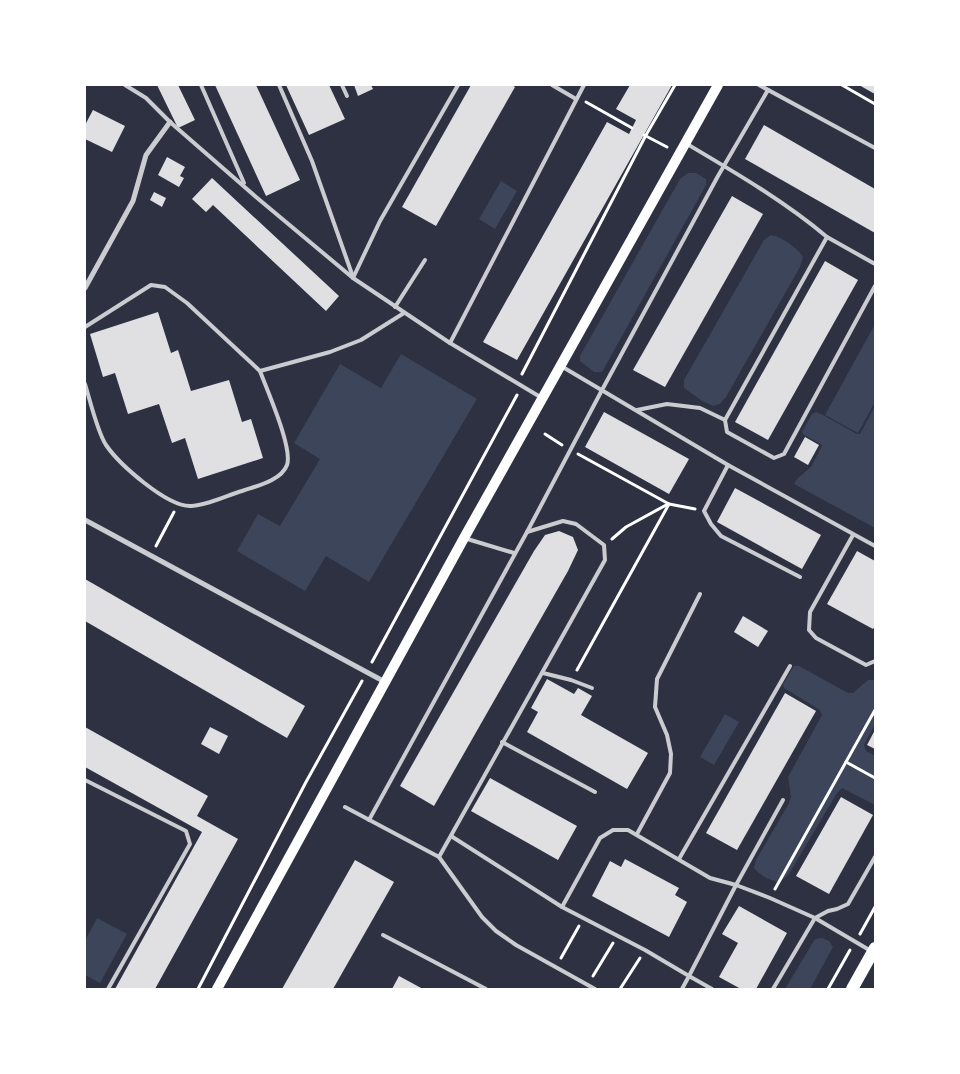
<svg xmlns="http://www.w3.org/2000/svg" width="960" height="1074" viewBox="0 0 960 1074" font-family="'Fira Sans',sans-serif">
<rect width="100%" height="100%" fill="#2d3142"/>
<g fill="#3c4559">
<path d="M 688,173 L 696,173 L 706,179 L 706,185 L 602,372 L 594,372 L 580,361 L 580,356 L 680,179 Z"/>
<path d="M 501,181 L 517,191 L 495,229 L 479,219 Z"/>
<path d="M 771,235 C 784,238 796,247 803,257 L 800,267 L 726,397 L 720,404 L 713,406 L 702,401 L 684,388 L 684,380 L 764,240 Z"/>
<path d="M 875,324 L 875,402 L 858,433 L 825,415 Z"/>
<path d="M 401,354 L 477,399 L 369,582 L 326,556 L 305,591 L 237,551 L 258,514 L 280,526 L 320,459 L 294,443 L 340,364 L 381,388 Z"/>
<path d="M 875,406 L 875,528 L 794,484 L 798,478 L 811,467 L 822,446 L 821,444 L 804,435 L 802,432 L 812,414 L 816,412 L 821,414 L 857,434 L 860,434 Z"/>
<path d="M 794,666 L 799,666 L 848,693 L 853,693 L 868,680 L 875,680 L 875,724 L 864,745 L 866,751 L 875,756 L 875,805 L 842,788 L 837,793 L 789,874 L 780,882 C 770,881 761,876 754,868 L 756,860 L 788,805 L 791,797 L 788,777 L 822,715 L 820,710 L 784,688 L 783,684 Z"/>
<path d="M 725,714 L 739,722 L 714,765 L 700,757 Z"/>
<path d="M 97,918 L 127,934 L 100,983 L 85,975 L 85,941 Z"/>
<path d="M 822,938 L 829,941 L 833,947 L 810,989 L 785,989 L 815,939 Z"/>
</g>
<g fill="#e0e0e3">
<path d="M 157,85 L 178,85 L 195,120 L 178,128 Z"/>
<path d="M 215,85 L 256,85 L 300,180 L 266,196 Z"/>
<path d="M 286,85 L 329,85 L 345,119 L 309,135 Z"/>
<path d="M 354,85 L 371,85 L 373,89 L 358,96 Z"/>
<path d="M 471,85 L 512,85 L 515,87 L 436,226 L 402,207 Z"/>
<path d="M 630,85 L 672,85 L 517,360 L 483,342 L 607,122 L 629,134 L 636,120 L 616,109 Z"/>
<path d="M 859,85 L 875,85 L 875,94 L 873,93 Z"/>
<path d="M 93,110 L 125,126 L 112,152 L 85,139 L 85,125 Z"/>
<path d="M 764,125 L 875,189 L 875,233 L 745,159 Z"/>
<path d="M 167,157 L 185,167 L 180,176 L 184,178 L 179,187 L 158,175 Z"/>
<path d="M 212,178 L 339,296 L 326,311 L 213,205 L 206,212 L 192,199 Z"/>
<path d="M 154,192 L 166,198 L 162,207 L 150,200 Z"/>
<path d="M 732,196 L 763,214 L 665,387 L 633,370 Z"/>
<path d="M 825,261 L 858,280 L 768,440 L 735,422 Z"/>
<path d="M 158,312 L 171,353 L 178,350 L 191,391 L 229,380 L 242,422 L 251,419 L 263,458 L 198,479 L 185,438 L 172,443 L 159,404 L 128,414 L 115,373 L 103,377 L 90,334 Z"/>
<path d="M 604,412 L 689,459 L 669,494 L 585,447 Z"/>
<path d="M 805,437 L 819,445 L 808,465 L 794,457 Z"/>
<path d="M 735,488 L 821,535 L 802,569 L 717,522 Z"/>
<path d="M 559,531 L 573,537 L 578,550 L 568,571 L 434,806 L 400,786 L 534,551 L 545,535 Z"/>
<path d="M 857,551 L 875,561 L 875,626 L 873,629 L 827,604 Z"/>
<path d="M 85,579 L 305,706 L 287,738 L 85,621 Z"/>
<path d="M 743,616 L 768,631 L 758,647 L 734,632 Z"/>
<path d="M 547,679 L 574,694 L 578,688 L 592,696 L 581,715 L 648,753 L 627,789 L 527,732 L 538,712 L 531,708 Z"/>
<path d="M 785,693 L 816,711 L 737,850 L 706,833 Z"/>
<path d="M 85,727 L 208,796 L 197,816 L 238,839 L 155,989 L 115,989 L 202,832 L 85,767 Z"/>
<path d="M 210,727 L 228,736 L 219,754 L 201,744 Z"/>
<path d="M 875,730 L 875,749 L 867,745 Z"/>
<path d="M 490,778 L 577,826 L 558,860 L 471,811 Z"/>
<path d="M 841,797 L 873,815 L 829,894 L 796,876 Z"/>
<path d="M 625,859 L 679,888 L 675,895 L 687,902 L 669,937 L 592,896 L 610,861 L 621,867 Z"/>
<path d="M 355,860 L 394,882 L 333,989 L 282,989 Z"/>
<path d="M 739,906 L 787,933 L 756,989 L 741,989 L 719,977 L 738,943 L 722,934 Z"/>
<path d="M 399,976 L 423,989 L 392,989 Z"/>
</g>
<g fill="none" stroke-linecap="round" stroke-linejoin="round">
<g stroke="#fff" stroke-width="3">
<path d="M 842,85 L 875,104"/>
<path d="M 586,102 L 632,128"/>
<path d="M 644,135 L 667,147"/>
<path d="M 522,374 L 646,135 L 675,85"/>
<path d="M 545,434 L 562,445"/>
<path d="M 578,454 L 669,504"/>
<path d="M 612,539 L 626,527 L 668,504"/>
<path d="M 156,546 L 174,512"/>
<path d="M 372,662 L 517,395"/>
<path d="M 577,670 L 669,504 L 695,509"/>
<path d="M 846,762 L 875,778"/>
<path d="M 775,889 L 875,710"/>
<path d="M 860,934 L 875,907"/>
<path d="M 561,958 L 579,926"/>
<path d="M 593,976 L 613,943"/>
<path d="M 198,989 L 306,782 L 362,681"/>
<path d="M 620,989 L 640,958"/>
<path d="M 828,989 L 850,950"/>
</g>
<g stroke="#caccd0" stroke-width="4">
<path d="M 125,85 L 146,98 L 170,122 L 256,197 L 353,278 L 450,343 L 542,398"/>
<path d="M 201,85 L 244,183"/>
<path d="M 279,85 L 312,161 L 353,277"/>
<path d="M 342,85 L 347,96"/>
<path d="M 552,85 L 576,99"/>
<path d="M 759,85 L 875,148"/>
<path d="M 687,144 C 736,173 784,201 827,237 L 725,420 L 727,432 L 774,458 L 784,454 L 875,286"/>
<path d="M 827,237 L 875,264"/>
<path d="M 353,278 L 380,221 L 458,85"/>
<path d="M 395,307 L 425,260"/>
<path d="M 85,327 L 151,285 L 165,287 L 187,303 L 260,371 L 330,352 L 361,340 L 404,313"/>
<path d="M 450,343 L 584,85"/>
<path d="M 561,366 L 728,465 L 875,546"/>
<path d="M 85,384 C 90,400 97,431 106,445 C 119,464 167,507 191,506 C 206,506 228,495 242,491 C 256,486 281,481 287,465 C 293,448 267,390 260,371"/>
<path d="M 637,410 L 667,404 L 700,408 L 725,420"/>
<path d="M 728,465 L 704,511 L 711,524 L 721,536 L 800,577"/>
<path d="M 853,535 L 810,612 L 809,630 L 816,638 L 866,665 L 875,661"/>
<path d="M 464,538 L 514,553"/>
<path d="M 543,673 L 571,680 L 592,688"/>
<path d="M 502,742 L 595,792"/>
<path d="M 85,780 L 186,831 L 190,844 L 108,989"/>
<path d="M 345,807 L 439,857 L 482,917 L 496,931 L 516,945 L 595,989"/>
<path d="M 369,820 L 527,532 L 602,390 L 718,176 L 768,90"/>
<path d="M 637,834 L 670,773 L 671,754 L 667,735 L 655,707 L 657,679 L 700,594"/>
<path d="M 451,836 L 562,907 L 645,950 L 689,976 L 682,989"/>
<path d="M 439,857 L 605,560 L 604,545 L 576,524 L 563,521 L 527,532"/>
<path d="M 679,859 L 790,666"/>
<path d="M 562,907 L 600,838 L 613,830 L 628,830 L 710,878 L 736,885 L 770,898 L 815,918 L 871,951"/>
<path d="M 383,935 L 486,989"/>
<path d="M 712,989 L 689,976 L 736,885 L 783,800"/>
<path d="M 773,989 L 815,918 L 828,911 L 837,909 L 848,904 L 875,857"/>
</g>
<g stroke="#caccd0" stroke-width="5">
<path d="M 85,288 L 133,201 L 146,155 L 170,122"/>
<path d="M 85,520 L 385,682"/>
</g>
<path stroke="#fff" stroke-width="10" d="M 217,989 L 464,538 L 718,85"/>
<path stroke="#fff" stroke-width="12" d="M 852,989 L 875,948"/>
</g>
<rect width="960" height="1074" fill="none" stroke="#ffffff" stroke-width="172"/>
</svg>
